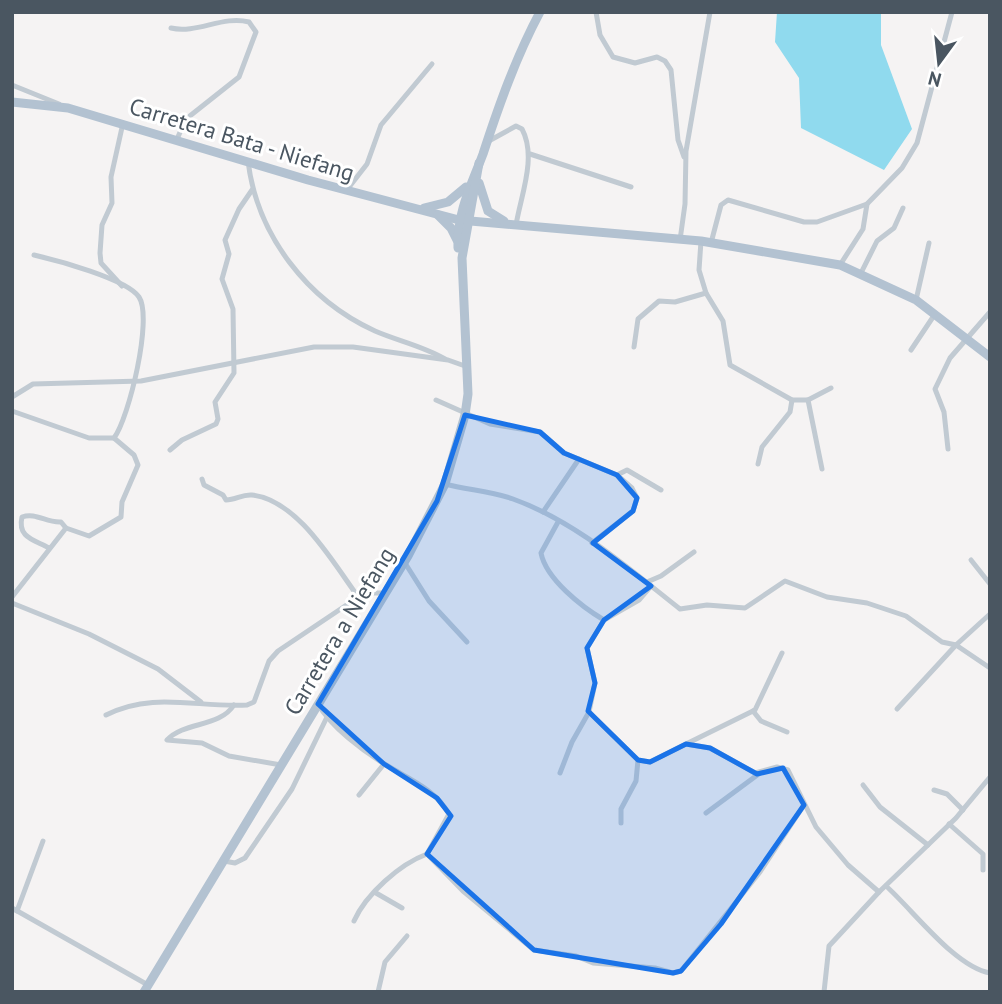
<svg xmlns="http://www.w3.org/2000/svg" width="1002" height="1004" viewBox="0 0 1002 1004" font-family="'PT Sans',sans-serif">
<rect width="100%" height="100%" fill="#f5f3f3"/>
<path fill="#90daee" d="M 777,12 L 881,12 L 881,45 L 912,129 L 884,170 L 801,128 L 799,78 L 775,42 Z"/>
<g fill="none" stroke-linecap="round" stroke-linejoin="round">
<g stroke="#c1cad2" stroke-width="5">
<path d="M 596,12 L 600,35 L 613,57 L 635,63 L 657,57 L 665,61 L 671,70 L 678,140 L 684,157"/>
<path d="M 171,28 C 197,34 223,15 249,22 L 256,32 L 239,77 L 186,119 L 177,139"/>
<path d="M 12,85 L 59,104"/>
<path d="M 487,142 L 516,126 L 522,129 C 537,157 521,195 516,225"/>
<path d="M 530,154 L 631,187"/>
<path d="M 248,161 C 257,235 307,300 375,331 C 398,341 423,346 445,359"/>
<path d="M 346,191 L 367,164 L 381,125 L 432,64"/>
<path d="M 680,240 L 685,204 L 686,151 L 710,12"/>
<path d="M 701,241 L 699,270 L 706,293 L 723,321 L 730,365 L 792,400 L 808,400 L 831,388"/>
<path d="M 711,243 L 721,205 L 728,200 L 804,222 L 817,222 L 867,204"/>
<path d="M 840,265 L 863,229 L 867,204 L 902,168 L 917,143 L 952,12"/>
<path d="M 861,273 L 877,241 L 894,228 L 903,208"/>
<path d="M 122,286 L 101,263 L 100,253 L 102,225 L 112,203 L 111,177 L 123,123"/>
<path d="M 916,300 L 929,243"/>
<path d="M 634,347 L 638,319 L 659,301 L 675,302 L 706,293"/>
<path d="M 911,350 L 935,314"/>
<path d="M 12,397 L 33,384 L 141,381 L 314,347 L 353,347 L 448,360 L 465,366"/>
<path d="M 436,400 L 490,424 L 540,432 L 564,453 L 617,475 L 632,488 L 637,498 L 633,511 L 592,543"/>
<path d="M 808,400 L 822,469"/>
<path d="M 12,411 L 89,438 L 114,438 C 129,418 153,318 139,297 C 127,279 56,260 34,255"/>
<path d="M 948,449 L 944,412 L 935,389 L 950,358 L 990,312"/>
<path d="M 170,450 L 182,440 L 216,424 L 218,419 L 215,402 L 234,373 L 233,309 L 222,279 L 229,254 L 225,240 L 239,209 L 252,190"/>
<path d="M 758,464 L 762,447 L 790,412 L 792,400"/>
<path d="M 617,475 L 627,470 L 661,490"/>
<path d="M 202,479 L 204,485 L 223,495 L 226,500 C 236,500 242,494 252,495 C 298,500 333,563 359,598"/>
<path d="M 445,484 C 467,490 491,491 513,499 C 575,521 629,569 680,609 L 707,605 L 745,608 L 785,581 L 827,597 L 867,603 L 906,616 L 942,642 L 956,645 L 990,668"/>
<path d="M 543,512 L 579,459"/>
<path d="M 558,522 L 541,553 C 546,579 582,607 604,620"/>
<path d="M 49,548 C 35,540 17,538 22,517 C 36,512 46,523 61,522 L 66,528"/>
<path d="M 971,560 L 990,584"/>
<path d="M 405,563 L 429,601 L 467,642"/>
<path d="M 647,582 L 661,576 L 694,552"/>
<path d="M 651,586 L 639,600 L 604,620 L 587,648 L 595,683 L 589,712 L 638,760 L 650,762 L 686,744 L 710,748 L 755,773 L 777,767 L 788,770 L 816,827 L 848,865 L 879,892"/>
<path d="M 12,597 L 66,528 L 89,536 L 121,517 L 122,502 L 138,465 L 134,455 L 114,438"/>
<path d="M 12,603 L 89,634 L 158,669 L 201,702"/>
<path d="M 318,704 C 331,727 363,751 386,765 C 409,779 435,789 449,814 L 427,854 C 400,864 366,894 354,921"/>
<path d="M 234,705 C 219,728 185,721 167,740 L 202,743 L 229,756 L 281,765"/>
<path d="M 897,709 L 956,645 L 990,614"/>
<path d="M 753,711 L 761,721 L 787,732"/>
<path d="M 106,715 C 153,691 198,708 247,705 L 254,702 L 269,661 L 278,651 L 354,600 L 374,593 L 384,593"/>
<path d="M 686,744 L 755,710 L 782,653"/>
<path d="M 560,773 L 572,742 L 589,712"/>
<path d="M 863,785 L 880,807 L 928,845"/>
<path d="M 934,790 L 947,794 L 963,810"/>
<path d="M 359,795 L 384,764"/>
<path d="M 706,813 L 760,773"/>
<path d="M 621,823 L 621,809 L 636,781 L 638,760"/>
<path d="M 949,824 L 983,854 L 983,870"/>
<path d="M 427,854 L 463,891 L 534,950 L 576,956 L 593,963 L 655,968 L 673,973 L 681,971 L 760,872 L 804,805"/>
<path d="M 224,861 L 235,863 L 245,858 L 292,789 L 327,717"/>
<path d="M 886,886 C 913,910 955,967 990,973"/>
<path d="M 376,893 L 402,908"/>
<path d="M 12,908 L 148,985"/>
<path d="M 17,911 L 43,841"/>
<path d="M 378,992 L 385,962 L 407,936"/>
<path d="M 824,992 L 829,946 L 879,892 L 956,818 L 990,777"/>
</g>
<g stroke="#b3c2d1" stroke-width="9">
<path d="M 12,102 L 68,108 L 308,180 L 459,220 L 701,241 L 840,265 L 916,300 L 990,357"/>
<path d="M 479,183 L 488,211 L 504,221"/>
<path d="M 424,208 L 448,202 L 466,187"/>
<path d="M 438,215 L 451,228 L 457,240"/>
<path d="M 458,248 C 457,212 471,186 483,154 C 499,105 516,57 540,12"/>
<path d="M 144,992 L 408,556 L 445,484 L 465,415 L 468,394 L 462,258 L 479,163"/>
</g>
</g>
<path fill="#1a73e8" fill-opacity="0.2" stroke="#1a73e8" stroke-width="5" stroke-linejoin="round" d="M 465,415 L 540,432 L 564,453 L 617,475 L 637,498 L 633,511 L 593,543 L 651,586 L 604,620 L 587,648 L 595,683 L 588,711 L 638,760 L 650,762 L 686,744 L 710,748 L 757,774 L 783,768 L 804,805 L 721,924 L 681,971 L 673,973 L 534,950 L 427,854 L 451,816 L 437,798 L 384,764 L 318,704 L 437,501 Z"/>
<g text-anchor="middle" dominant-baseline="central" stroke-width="6" stroke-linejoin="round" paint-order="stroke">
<g font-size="23" fill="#4a5661" stroke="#fff">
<text transform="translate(242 139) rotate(17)">Carretera Bata - Niefang</text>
<text transform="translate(339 631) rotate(-59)">Carretera a Niefang</text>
</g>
</g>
<rect width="1002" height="1004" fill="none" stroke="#4a5661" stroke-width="28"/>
<g transform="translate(939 63) rotate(195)" stroke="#ffffff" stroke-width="5" paint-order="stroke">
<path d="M0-5L12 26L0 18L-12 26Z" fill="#4a5661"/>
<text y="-10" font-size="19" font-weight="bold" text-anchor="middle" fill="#4a5661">N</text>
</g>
</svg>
